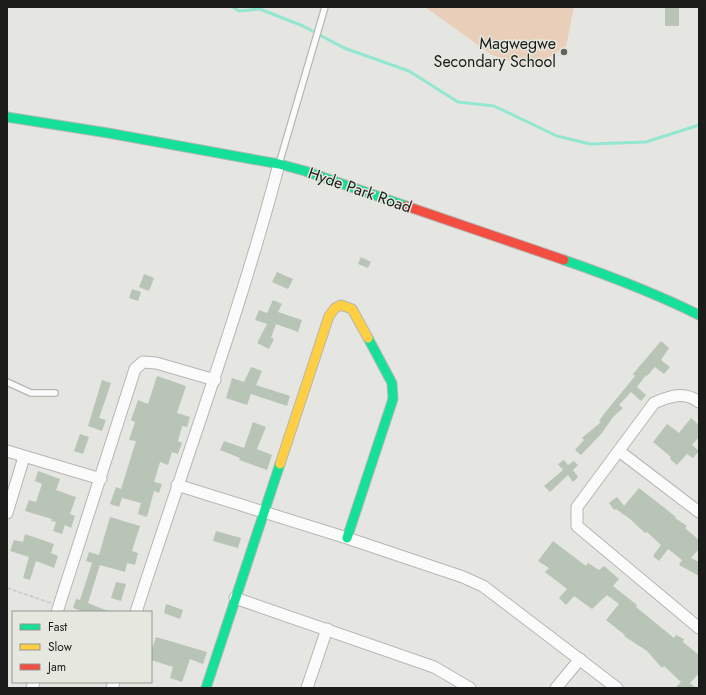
<svg xmlns="http://www.w3.org/2000/svg" width="706" height="695" viewBox="0 0 706 695" font-family="Jost,sans-serif">
<rect width="100%" height="100%" fill="#e5e6e2"/>
<path fill="#e9cfb9" d="M 425,7 L 574,7 L 566,47 L 531,68 L 492,55 Z"/>
<g fill="none" stroke-linecap="round" stroke-linejoin="round">
<path stroke="#93e7d1" stroke-width="3" d="M 233,7 L 239,11 L 260,9 L 303,26 L 344,48 L 409,71 L 458,102 L 494,106 L 557,136 L 590,144 L 646,142 L 699,125"/>
</g>
<g fill="#b7c4b6">
<rect x="665" y="7" width="14" height="19"/>
<path d="M 361,257 L 371,262 L 368,268 L 358,264 Z"/>
<path d="M 277,272 L 293,279 L 288,289 L 272,282 Z"/>
<path d="M 144,274 L 154,278 L 149,291 L 139,287 Z"/>
<path d="M 132,289 L 141,292 L 138,301 L 129,298 Z"/>
<path d="M 273,300 L 282,304 L 278,312 L 302,320 L 298,332 L 276,324 L 271,338 L 274,339 L 269,349 L 257,343 L 267,324 L 255,320 L 259,310 L 267,313 Z"/>
<path d="M 661,341 L 669,348 L 661,360 L 670,367 L 664,374 L 655,367 L 647,376 L 646,375 L 637,387 L 646,395 L 641,401 L 631,392 L 619,405 L 623,408 L 613,417 L 602,433 L 581,455 L 575,450 L 584,440 L 582,438 L 601,422 L 599,421 L 604,414 L 635,376 L 633,374 Z"/>
<path d="M 251,367 L 262,371 L 256,385 L 290,396 L 287,406 L 251,394 L 247,405 L 226,398 L 232,378 L 244,382 Z"/>
<path d="M 157,376 L 186,386 L 177,413 L 190,417 L 187,427 L 182,426 L 178,441 L 182,443 L 178,454 L 172,452 L 168,465 L 160,462 L 154,482 L 162,484 L 159,493 L 154,491 L 147,517 L 138,514 L 141,503 L 122,498 L 119,507 L 110,504 L 116,487 L 121,489 L 136,441 L 129,440 L 135,422 L 131,420 L 138,400 L 148,404 Z"/>
<path d="M 102,380 L 111,383 L 99,418 L 106,420 L 102,431 L 88,426 Z"/>
<path d="M 691,418 L 699,425 L 699,437 L 692,445 L 699,451 L 693,458 L 687,454 L 677,465 L 670,459 L 671,457 L 653,442 L 667,424 L 679,433 Z"/>
<path d="M 253,422 L 266,427 L 257,449 L 272,455 L 267,470 L 239,460 L 240,458 L 220,450 L 224,441 L 244,448 Z"/>
<path d="M 80,434 L 89,437 L 83,454 L 74,451 Z"/>
<path d="M 564,460 L 568,465 L 574,461 L 578,465 L 573,470 L 578,477 L 573,482 L 568,475 L 550,492 L 544,486 L 563,470 L 558,464 Z"/>
<path d="M 38,471 L 60,479 L 56,490 L 76,497 L 70,514 L 75,516 L 71,528 L 65,525 L 62,534 L 53,531 L 56,522 L 51,521 L 52,519 L 25,511 L 29,500 L 36,502 L 42,484 L 35,481 Z"/>
<path d="M 639,488 L 676,517 L 675,518 L 687,526 L 685,528 L 699,540 L 699,549 L 691,558 L 699,562 L 699,576 L 679,565 L 682,560 L 668,549 L 659,561 L 653,556 L 661,545 L 647,532 L 645,533 L 630,519 L 616,509 L 614,510 L 609,503 L 617,497 L 624,506 Z"/>
<path d="M 110,517 L 140,526 L 132,551 L 138,553 L 135,565 L 127,563 L 125,572 L 100,565 L 88,603 L 110,612 L 84,612 L 73,608 L 76,599 L 80,600 L 92,563 L 86,561 L 89,552 L 99,555 Z"/>
<path d="M 216,531 L 241,538 L 238,548 L 213,541 Z"/>
<path d="M 25,534 L 54,544 L 51,553 L 58,556 L 54,568 L 36,561 L 30,580 L 23,578 L 29,557 L 10,551 L 14,540 L 23,542 Z"/>
<path d="M 553,541 L 586,566 L 588,563 L 599,570 L 604,566 L 619,579 L 613,586 L 637,605 L 636,607 L 674,638 L 676,635 L 684,639 L 683,642 L 699,655 L 699,673 L 690,683 L 696,688 L 675,688 L 681,682 L 664,666 L 662,668 L 647,651 L 624,636 L 625,635 L 606,620 L 619,604 L 607,595 L 592,609 L 574,596 L 566,605 L 559,598 L 567,589 L 545,572 L 549,568 L 538,561 Z"/>
<path d="M 116,582 L 126,584 L 121,601 L 111,598 Z"/>
<path d="M 166,604 L 183,610 L 180,619 L 164,613 Z"/>
<path d="M 156,637 L 207,652 L 203,664 L 190,659 L 182,682 L 170,678 L 173,667 L 151,660 L 151,652 Z"/>
</g>
<g fill="none" stroke-linecap="round" stroke-linejoin="round">
<defs>
<g id="lane">
<path d="M 279,164 L 325,7"/>
<path d="M 7,382 L 31,393 L 55,393"/>
</g>
<g id="street">
<path d="M 699,402 C 684,391 670,396 654,403 L 577,507 L 577,526 L 699,628"/>
<path d="M 7,451 L 101,479"/>
<path d="M 619,451 L 699,512"/>
<path d="M 177,485 L 347,538 L 463,577 L 483,586 L 617,688"/>
<path d="M 7,513 L 24,457"/>
<path d="M 235,598 L 434,667 L 470,688"/>
<path d="M 57,612 L 135,369 L 143,362 L 156,363 L 215,380"/>
<path d="M 136,612 C 184,463 239,316 279,164"/>
<path d="M 32,688 L 34,682"/>
<path d="M 112,688 L 114,682"/>
<path d="M 307,688 L 327,629"/>
<path d="M 556,688 L 580,659"/>
</g>
<g id="fast">
<path d="M 7,117 L 108,133 L 279,164 L 305,171 L 406,206"/>
<path d="M 564,260 C 610,276 655,293 699,315"/>
<path d="M 347,538 L 393,399 L 392,383 L 368,338"/>
<path d="M 206,688 L 280,464"/>
</g>
<path id="slow" d="M 280,464 L 329,316 L 335,308 L 341,305 L 352,309 L 368,338"/>
<path id="jam" d="M 406,206 L 564,260"/>
</defs>
<use href="#lane" stroke="#b6b7b4" stroke-width="8"/>
<use href="#street" stroke="#b6b7b4" stroke-width="13"/>
<use href="#fast" stroke="#b6b7b4" stroke-width="11"/>
<use href="#slow" stroke="#b6b7b4" stroke-width="11"/>
<use href="#jam" stroke="#b6b7b4" stroke-width="11"/>
<path stroke="#cecece" stroke-width="2" stroke-dasharray="4 2" stroke-linecap="butt" d="M 7,588 L 51,603"/>
<use href="#lane" stroke="#fbfbfb" stroke-width="5.5"/>
<use href="#street" stroke="#fbfbfb" stroke-width="11"/>
<use href="#fast" stroke="#16e098" stroke-width="9"/>
<use href="#slow" stroke="#ffcf43" stroke-width="9"/>
<use href="#jam" stroke="#f24e42" stroke-width="9"/>
</g>
<circle fill="#62635f" stroke="#e6e8e0" stroke-width="1.5" cx="564" cy="52" r="4"/>
<g text-anchor="middle" dominant-baseline="central" stroke-width="3" stroke-linejoin="round" paint-order="stroke">
<g font-size="16" fill="#1b1c19" stroke="#e6e8e0" text-anchor="end">
<text x="556" y="43">Magwegwe<tspan x="556" dy="18">Secondary School</tspan></text>
</g>
<g font-size="16" fill="#1b1c19" stroke="#e6e8e0">
<text transform="translate(360 190) rotate(19)">Hyde Park Road</text>
</g>
</g>
<rect width="706" height="695" fill="none" stroke="#1b1c19" stroke-width="16"/>
<rect x="12" y="611" width="140" height="72" fill="#e6e8e0" stroke="#959690"/>
<rect x="20" y="624" width="20" height="6" fill="#16e098" stroke="#959690"/>
<text x="48" y="631" font-size="12" fill="#1b1c19">Fast</text>
<rect x="20" y="644" width="20" height="6" fill="#ffcf43" stroke="#959690"/>
<text x="48" y="651" font-size="12" fill="#1b1c19">Slow</text>
<rect x="20" y="664" width="20" height="6" fill="#f24e42" stroke="#959690"/>
<text x="48" y="671" font-size="12" fill="#1b1c19">Jam</text>
</svg>
